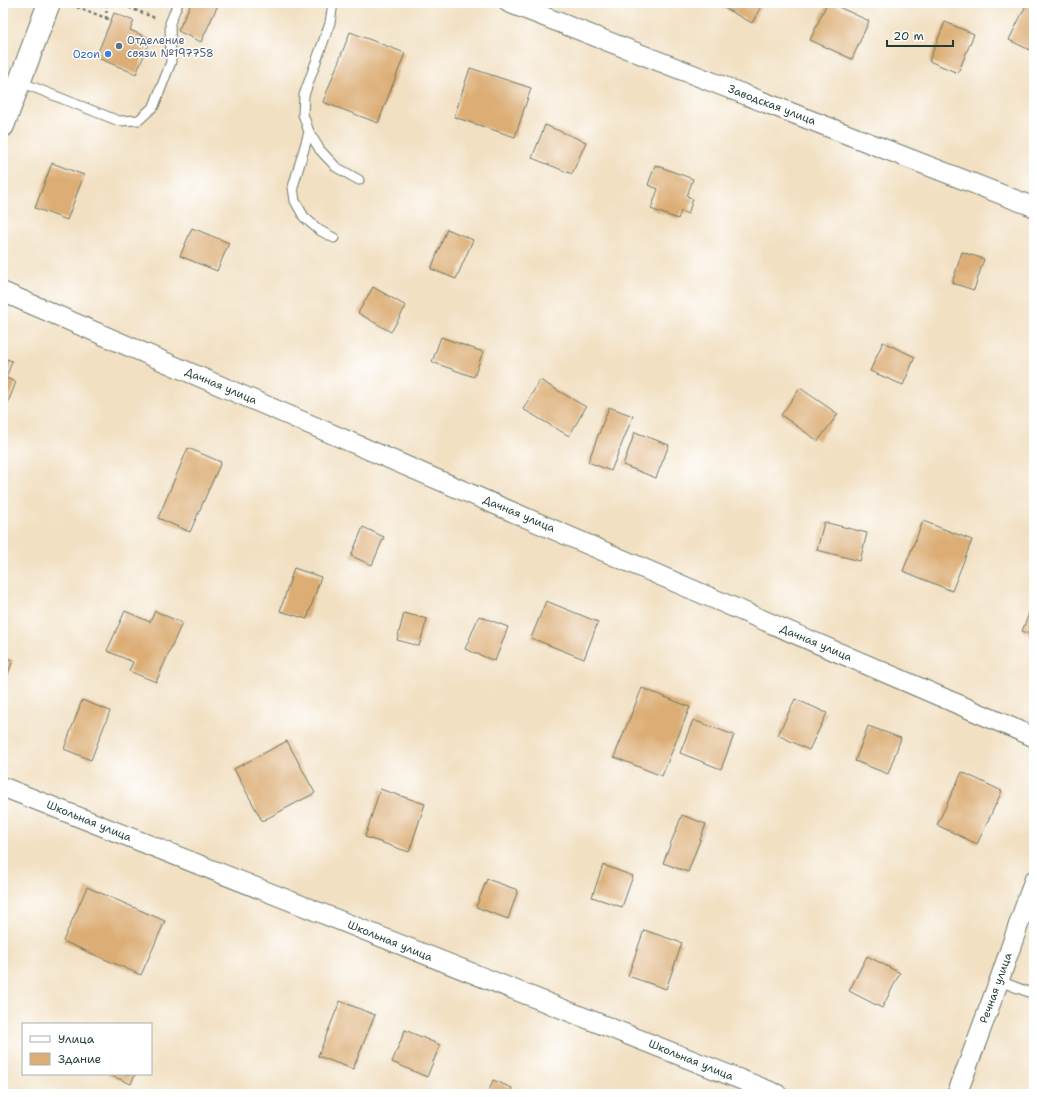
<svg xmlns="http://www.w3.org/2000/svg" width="1037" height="1097" viewBox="0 0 1037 1097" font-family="'Shantell Sans',sans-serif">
<rect width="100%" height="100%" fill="#fff"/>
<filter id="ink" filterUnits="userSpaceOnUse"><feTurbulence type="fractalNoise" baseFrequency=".025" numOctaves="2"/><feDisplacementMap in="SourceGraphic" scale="8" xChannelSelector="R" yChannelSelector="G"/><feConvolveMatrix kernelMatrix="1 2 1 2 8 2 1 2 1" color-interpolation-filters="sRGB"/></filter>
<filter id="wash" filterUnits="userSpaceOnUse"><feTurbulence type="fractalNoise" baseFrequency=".012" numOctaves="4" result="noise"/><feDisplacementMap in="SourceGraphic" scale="16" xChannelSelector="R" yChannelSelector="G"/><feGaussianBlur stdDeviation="0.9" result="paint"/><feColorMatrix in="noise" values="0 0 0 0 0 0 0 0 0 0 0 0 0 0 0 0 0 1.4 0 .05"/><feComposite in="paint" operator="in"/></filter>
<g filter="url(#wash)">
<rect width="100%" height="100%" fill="#f2e0c2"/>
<g id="blocks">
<g fill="#dcad75">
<path d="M 191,3 L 219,3 L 201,42 L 178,31 Z"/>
<path d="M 715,3 L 763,3 L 752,23 Z"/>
<path d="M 827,3 L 830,3 L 869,21 L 852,59 L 810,40 Z"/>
<path d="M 1027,3 L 1034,3 L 1034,52 L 1009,40 Z"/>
<path d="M 114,13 L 134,21 L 130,30 L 151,39 L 136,74 L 96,57 Z"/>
<path d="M 945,22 L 974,34 L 958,73 L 929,61 Z"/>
<path d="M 350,32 L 405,53 L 378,123 L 323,102 Z"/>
<path d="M 470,68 L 531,88 L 515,137 L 454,117 Z"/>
<path d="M 545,125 L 586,142 L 572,174 L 532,158 Z"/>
<path d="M 52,163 L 84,175 L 67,220 L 35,208 Z"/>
<path d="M 655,165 L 693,179 L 687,196 L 693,199 L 688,214 L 681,211 L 678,219 L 651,209 L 658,189 L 648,185 Z"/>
<path d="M 192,228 L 229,243 L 217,271 L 180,256 Z"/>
<path d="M 447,229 L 473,240 L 456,279 L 431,269 Z"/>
<path d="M 962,252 L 984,259 L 974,290 L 952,283 Z"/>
<path d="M 373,287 L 406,306 L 391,332 L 358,313 Z"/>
<path d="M 441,337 L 483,352 L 474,377 L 432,362 Z"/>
<path d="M 883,342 L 915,357 L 903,385 L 870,371 Z"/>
<path d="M 3,358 L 12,361 L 6,378 L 16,382 L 5,410 L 3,410 Z"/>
<path d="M 540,380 L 586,407 L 569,436 L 523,409 Z"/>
<path d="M 800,388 L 838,414 L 818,441 L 781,415 Z"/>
<path d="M 609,407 L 633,416 L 611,471 L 588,462 Z"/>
<path d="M 635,432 L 669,445 L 656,478 L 623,465 Z"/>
<path d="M 188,448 L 221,462 L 190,532 L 158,518 Z"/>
<path d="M 923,521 L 972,540 L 952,591 L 903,571 Z"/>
<path d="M 824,522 L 867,533 L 860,561 L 817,550 Z"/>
<path d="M 363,527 L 384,537 L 372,565 L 351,556 Z"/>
<path d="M 294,568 L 321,577 L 307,619 L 280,611 Z"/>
<path d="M 546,601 L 598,622 L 584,659 L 531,638 Z"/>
<path d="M 1034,601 L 1034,636 L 1022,631 Z"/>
<path d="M 125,611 L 150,622 L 155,611 L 182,623 L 156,682 L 129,671 L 133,662 L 107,651 Z"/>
<path d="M 404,613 L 427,619 L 419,646 L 397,640 Z"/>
<path d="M 479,616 L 508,627 L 495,661 L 465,649 Z"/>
<path d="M 3,657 L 13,660 L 3,688 Z"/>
<path d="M 642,688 L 690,707 L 662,776 L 614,757 Z"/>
<path d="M 795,699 L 827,713 L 809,750 L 778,735 Z"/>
<path d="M 82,700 L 110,711 L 91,760 L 64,749 Z"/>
<path d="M 693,720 L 734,735 L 721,769 L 680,753 Z"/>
<path d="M 868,726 L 901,738 L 888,774 L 855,761 Z"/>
<path d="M 287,741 L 315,793 L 262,821 L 234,769 Z"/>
<path d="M 962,772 L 1002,791 L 977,844 L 937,825 Z"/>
<path d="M 380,789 L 425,804 L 409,852 L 365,837 Z"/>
<path d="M 682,815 L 706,824 L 688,872 L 663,863 Z"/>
<path d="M 603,865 L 633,876 L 622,907 L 592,897 Z"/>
<path d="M 487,879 L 518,890 L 508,919 L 476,907 Z"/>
<path d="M 87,887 L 165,921 L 141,975 L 63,941 Z"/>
<path d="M 644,930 L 682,943 L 666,989 L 628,976 Z"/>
<path d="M 867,956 L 900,973 L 882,1008 L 849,991 Z"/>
<path d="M 340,1001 L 375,1015 L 353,1069 L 318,1056 Z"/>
<path d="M 405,1030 L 440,1045 L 427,1077 L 392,1062 Z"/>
<path d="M 107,1074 L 135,1074 L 131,1084 Z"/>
<path d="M 493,1080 L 512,1088 L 510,1094 L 488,1094 Z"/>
</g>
</g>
</g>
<g filter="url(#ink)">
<use href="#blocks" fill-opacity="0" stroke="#697666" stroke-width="1"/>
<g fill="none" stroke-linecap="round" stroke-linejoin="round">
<defs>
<g id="service">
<path d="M 333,3 L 330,23 L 304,95 L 303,114 L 309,132 L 320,150 L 336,167 L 359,180"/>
<path d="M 20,82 L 119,121 L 139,120 L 154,106 L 171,62 L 170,23 L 178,3"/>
<path d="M 309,132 L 293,187 L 295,201 L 304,217 L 319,230 L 334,238"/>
<path d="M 999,981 L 1034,994"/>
</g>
<g id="minor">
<path d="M 509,3 L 1034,207"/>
<path d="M 3,292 L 1034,737"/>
<path d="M 3,787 L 777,1094"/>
<path d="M 957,1094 L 999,981 L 1034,880"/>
</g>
<path id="secondary" d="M 3,126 L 49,3"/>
</defs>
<use href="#service" stroke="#697666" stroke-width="11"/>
<use href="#minor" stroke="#697666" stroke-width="21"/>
<use href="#secondary" stroke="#697666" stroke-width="24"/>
<g stroke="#697666" stroke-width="2.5" stroke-dasharray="3 3" stroke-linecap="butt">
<path d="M 118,3 L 155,18"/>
<path d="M 77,7 L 106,18 L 107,3"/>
<path d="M 106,18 L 111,20"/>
</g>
<use href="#service" stroke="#fff" stroke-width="9"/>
<use href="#minor" stroke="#fff" stroke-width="19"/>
<use href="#secondary" stroke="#fff" stroke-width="22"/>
</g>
</g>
<circle fill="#5c6f8a" stroke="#fff" stroke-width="1.5" cx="119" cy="46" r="4"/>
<circle fill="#3f7fe0" stroke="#fff" stroke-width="1.5" cx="108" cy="54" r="4"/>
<g text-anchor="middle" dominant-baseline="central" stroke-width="3" stroke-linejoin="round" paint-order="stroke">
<g font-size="11" fill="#4e5e75" stroke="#fff" text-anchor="start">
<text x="127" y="40">Отделение<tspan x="127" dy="13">связи №197758</tspan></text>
</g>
<g font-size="11" fill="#366cbe" stroke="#fff" text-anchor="end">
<text x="100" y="54">Ozon</text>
</g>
<g font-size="11" fill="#1f3d34" stroke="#fff">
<text transform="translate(772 105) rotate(21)">Заводская улица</text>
<text transform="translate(221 386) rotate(23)">Дачная улица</text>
<text transform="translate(519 514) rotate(23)">Дачная улица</text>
<text transform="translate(816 643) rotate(23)">Дачная улица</text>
<text transform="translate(89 821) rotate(22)">Школьная улица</text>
<text transform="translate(390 941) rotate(22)">Школьная улица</text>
<text transform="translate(996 988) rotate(-70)">Речная улица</text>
<text transform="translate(691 1060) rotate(22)">Школьная улица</text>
</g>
</g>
<rect width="1037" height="1097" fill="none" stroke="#fff" stroke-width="16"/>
<rect x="22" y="1023" width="130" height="52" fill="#ffffff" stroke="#a5b1ae"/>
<rect x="30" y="1036" width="20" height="6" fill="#ffffff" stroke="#a5b1ae"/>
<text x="58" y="1043" font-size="12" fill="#1f3d34">Улица</text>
<rect x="30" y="1053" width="20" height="12" fill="#dcad75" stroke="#a5b1ae"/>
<text x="58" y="1063" font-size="12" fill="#1f3d34">Здание</text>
<path d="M887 40v6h66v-6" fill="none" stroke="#1f3d34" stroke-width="2"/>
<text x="893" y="40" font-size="12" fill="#1f3d34" stroke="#ffffff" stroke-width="3" paint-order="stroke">20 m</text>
</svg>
